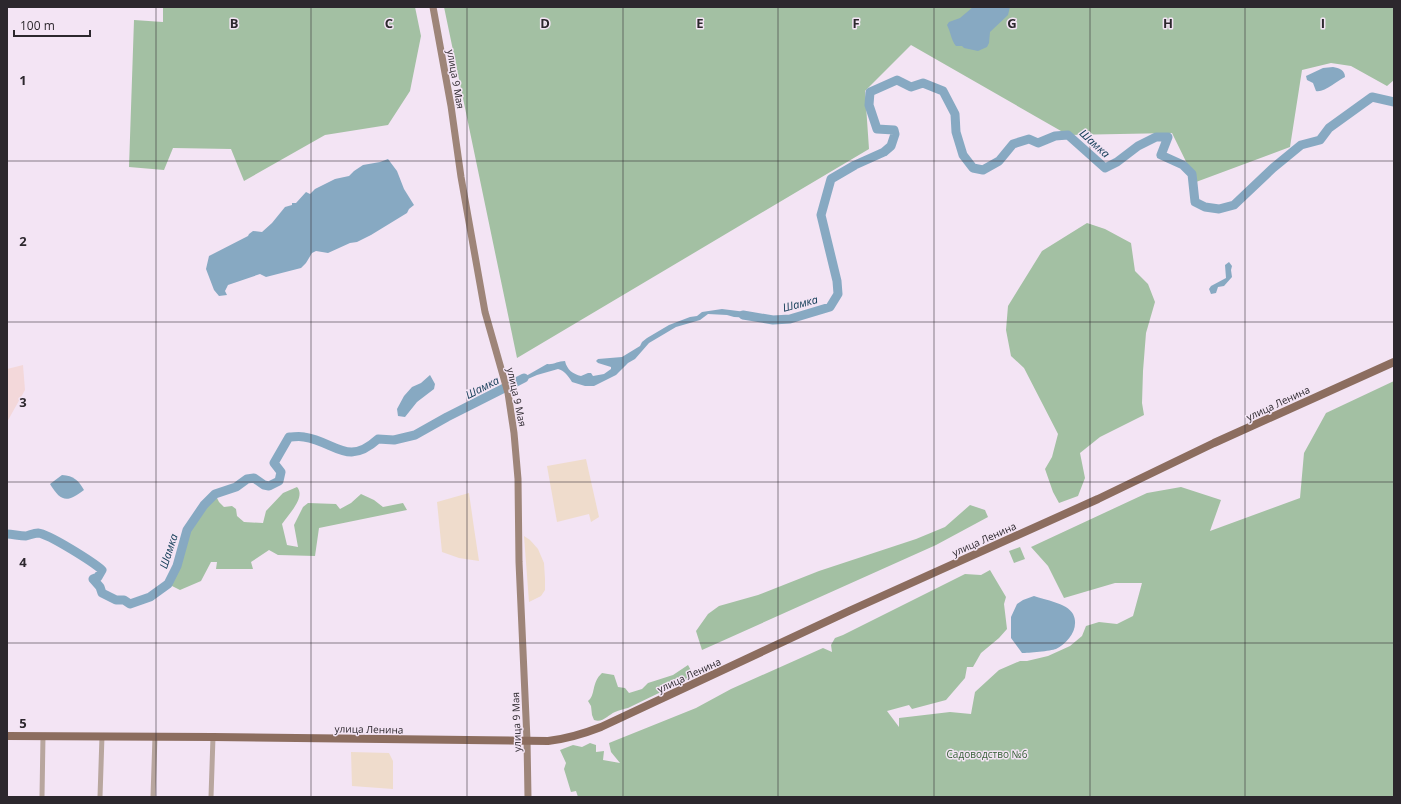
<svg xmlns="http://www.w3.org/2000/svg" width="1401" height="804" viewBox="0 0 1401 804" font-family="'Open Sans',sans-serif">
<rect width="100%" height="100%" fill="#f3e4f4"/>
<g fill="#efdccc">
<path d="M 586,459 L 599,517 L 591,522 L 589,514 L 557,522 L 547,466 Z"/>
<path d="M 469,493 L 474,528 L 479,561 L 459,558 L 442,552 L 437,502 Z"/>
<path d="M 524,536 L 530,540 L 538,549 L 544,563 L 545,579 L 545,590 L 541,596 L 529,602 Z"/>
<path d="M 351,752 L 389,753 L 393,761 L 393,789 L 352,786 Z"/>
</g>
<path fill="#f3d8da" d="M 23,365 L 25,390 L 7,422 L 7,369 Z"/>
<g fill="#a3c0a3">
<path d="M 163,7 L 415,7 L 421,36 L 410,91 L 388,125 L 325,135 L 244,181 L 231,149 L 173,148 L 164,170 L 129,167 L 134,20 L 163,22 Z"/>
<path d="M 444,7 L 1394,7 L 1394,80 L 1387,86 L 1351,66 L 1331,63 L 1302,70 L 1290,147 L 1196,182 L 1172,133 L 1068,135 L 911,45 L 865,91 L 869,149 L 517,358 Z"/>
<path d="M 1087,223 L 1105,229 L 1131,243 L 1135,271 L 1148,284 L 1155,302 L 1146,333 L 1143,371 L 1142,403 L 1144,415 L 1100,437 L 1080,453 L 1085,478 L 1078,496 L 1059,503 L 1053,492 L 1045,469 L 1052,457 L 1058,434 L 1024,368 L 1011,356 L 1006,330 L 1008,306 L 1042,251 Z"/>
<path d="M 1394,381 L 1394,797 L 578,797 L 576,791 L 571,792 L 564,769 L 566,763 L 560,750 L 573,745 L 582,747 L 590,743 L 596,745 L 596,752 L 604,751 L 603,760 L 620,763 L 611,752 L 609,743 L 696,708 L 731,689 L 823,648 L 832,652 L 831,645 L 835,638 L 843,635 L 965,574 L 981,575 L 990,570 L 1006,597 L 1004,604 L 1007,629 L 999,638 L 981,653 L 973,667 L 967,667 L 965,678 L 946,700 L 912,709 L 909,705 L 887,711 L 899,727 L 899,718 L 950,712 L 971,714 L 975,692 L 999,670 L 1020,661 L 1027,661 L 1048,656 L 1070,646 L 1082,636 L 1086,626 L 1099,622 L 1117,624 L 1133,616 L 1142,583 L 1115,583 L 1064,598 L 1048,566 L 1031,547 L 1147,493 L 1181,487 L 1221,500 L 1210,531 L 1300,498 L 1304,453 L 1326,413 Z"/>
<path d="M 297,487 C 306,497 289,514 282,524 L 287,545 L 298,547 L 294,525 L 303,507 L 308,503 L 336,504 L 340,509 L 351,503 L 361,494 L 374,500 L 383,507 L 403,503 L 407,510 L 319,528 L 315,556 L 278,555 L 269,550 L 251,562 L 253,569 L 216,569 L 217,562 L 211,562 L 201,581 L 180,590 L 168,584 L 177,566 L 187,530 L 204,505 L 215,494 L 219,502 L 224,507 L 232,506 L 236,509 L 237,516 L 244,522 L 263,523 L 266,511 L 283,493 Z"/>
<path d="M 970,505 L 985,510 L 988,517 L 936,545 L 702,650 L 696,631 L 708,614 L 719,606 L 758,595 L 819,571 L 916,539 L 945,527 Z"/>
<path d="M 1020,547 L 1025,559 L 1014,563 L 1009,551 Z"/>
<path d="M 688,665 L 694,676 L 628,708 C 624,709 619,710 615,712 C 608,715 603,723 594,720 L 592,715 L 591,706 L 588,701 C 596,695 591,683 602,673 L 614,675 L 618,687 L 625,688 L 629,693 L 642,689 L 648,683 L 673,675 Z"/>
</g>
<g fill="#87a9c2">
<path d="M 973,7 L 1010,7 L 1008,15 L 990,32 L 989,43 L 987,47 L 978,51 L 964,48 L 962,46 L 956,46 C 951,40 951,33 947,25 L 949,22 L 960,18 Z"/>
<path d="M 1333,67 C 1339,68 1345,70 1345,77 C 1338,80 1324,93 1316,91 L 1313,83 L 1307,80 L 1306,76 L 1323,68 Z"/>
<path d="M 388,159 L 397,171 L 404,189 L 414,205 L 409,209 L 407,213 L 371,235 L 357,242 L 350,243 L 328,253 L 316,251 L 312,253 L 306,263 L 301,268 L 266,277 L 260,274 L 228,285 L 225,291 L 227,295 L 219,296 L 214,290 L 206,269 L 209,256 L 248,236 L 249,234 L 253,231 L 262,232 L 272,223 L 285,207 L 292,205 L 292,203 L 296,203 L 306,192 L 310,194 L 315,189 L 335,179 L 349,176 L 354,171 L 363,165 L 380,162 Z"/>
<path d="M 1229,262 L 1232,266 L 1231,270 L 1232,277 L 1224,286 L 1218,287 L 1216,293 L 1211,294 L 1209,289 L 1211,286 L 1226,278 L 1225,265 Z"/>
<path d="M 722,309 L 746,312 L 756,315 L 754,318 L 734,317 L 727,315 L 708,314 L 700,320 L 676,327 L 649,343 L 635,359 L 628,363 L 616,375 L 594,386 L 585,386 L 572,382 C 569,377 564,370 558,369 L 537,375 L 514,385 L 513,382 L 519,380 L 547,364 C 553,365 558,361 565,361 C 567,370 573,374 581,376 L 588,373 L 591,373 L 593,376 L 604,374 L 611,369 L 611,367 L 598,363 L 596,361 L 598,359 L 622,357 L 640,346 L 642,342 L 647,338 L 669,325 L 690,317 L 697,316 L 702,312 Z"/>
<path d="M 430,375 L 435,384 L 434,389 L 417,402 L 405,417 L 398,416 L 397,409 L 404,396 L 412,387 L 421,383 Z"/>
<path d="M 62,475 C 74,476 78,480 84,490 C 67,503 61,502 50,484 Z"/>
<path d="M 1034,596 C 1045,600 1067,603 1073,614 C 1080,628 1068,643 1056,649 C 1051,651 1028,653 1022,653 L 1011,638 L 1011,617 L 1017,604 L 1023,600 Z"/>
</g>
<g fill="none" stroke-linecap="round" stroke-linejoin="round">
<g stroke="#87a9c2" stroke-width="9">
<path d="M 743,315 L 773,320 L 790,319 L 830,307 L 838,294 L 837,281 L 821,215 L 831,179 L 855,165 L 884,152 L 891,146 L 895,134 L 894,130 L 877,129 L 869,105 L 870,92 L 897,80 L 911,87 L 923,83 L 943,91 L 955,114 L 956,132 L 963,155 L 973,168 L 983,170 L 999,161 L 1013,144 L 1029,139 L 1038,143 L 1055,136 L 1068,135 L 1105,168 L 1117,162 L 1138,146 L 1156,137 L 1168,137 L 1161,155 L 1183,165 L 1192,174 L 1195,202 L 1205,207 L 1219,209 L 1234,205 L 1273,168 L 1301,145 L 1320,140 L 1329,128 L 1372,97 L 1394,102"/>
<path d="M 7,534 C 13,534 19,536 26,536 C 30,535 34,533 38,533 C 49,534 93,562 102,570 L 98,577 L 93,579 L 100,587 L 102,593 L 116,600 L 124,600 L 130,604 L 150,597 L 168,584 L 177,566 L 187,530 L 204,505 L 215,494 L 236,487 L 247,479 L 254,478 L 264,485 L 269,486 L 279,481 L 281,472 L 274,463 L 289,437 C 294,437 299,436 304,437 C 336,442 347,467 378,439 L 394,440 L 415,435 L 447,417 L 524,378"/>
</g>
<g stroke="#b8a69e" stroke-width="5">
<path d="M 42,797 L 43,736"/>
<path d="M 100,797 L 102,736"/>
<path d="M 153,797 L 155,736"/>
<path d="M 211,797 L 213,737"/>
</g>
<path stroke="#9e8579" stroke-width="7" d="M 433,7 L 451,106 L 461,177 L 485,312 L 508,393 L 514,433 L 518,479 L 519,562 L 527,740 L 528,797"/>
<path stroke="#8c6d5f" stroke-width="8" d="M 7,736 L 213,737 L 548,741 C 566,739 583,734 601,727 L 849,611 L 1098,499 L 1214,443 L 1394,362"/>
</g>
<path fill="none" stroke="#2c272d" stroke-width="1" stroke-opacity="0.55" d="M 156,7 L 156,797M 311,7 L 311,797M 467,7 L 467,797M 623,7 L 623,797M 778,7 L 778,797M 934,7 L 934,797M 1090,7 L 1090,797M 1245,7 L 1245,797M 7,161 L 1394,161M 7,322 L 1394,322M 7,482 L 1394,482M 7,643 L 1394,643"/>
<g text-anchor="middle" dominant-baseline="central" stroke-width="3" stroke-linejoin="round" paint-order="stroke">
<g font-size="10" fill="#2c272d" stroke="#f3e4f4">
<text transform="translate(456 79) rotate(80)">улица 9 Мая</text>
<text transform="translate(517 397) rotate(78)">улица 9 Мая</text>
<text transform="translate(1278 403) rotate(-25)">улица Ленина</text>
<text transform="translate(984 539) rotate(-24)">улица Ленина</text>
<text transform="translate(689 675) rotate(-25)">улица Ленина</text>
<text transform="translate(516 722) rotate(-92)">улица 9 Мая</text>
<text transform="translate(369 729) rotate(1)">улица Ленина</text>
</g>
<g font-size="10" fill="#355f35" stroke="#f3e4f4">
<text x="987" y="754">Садоводство №6</text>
</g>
<g font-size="11" font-style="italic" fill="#0d3853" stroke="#f3e4f4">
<text transform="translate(1095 143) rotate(42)">Шамка</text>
<text transform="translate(800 303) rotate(-14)">Шамка</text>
<text transform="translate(482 387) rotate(-27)">Шамка</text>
<text transform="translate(168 551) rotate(-72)">Шамка</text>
</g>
</g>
<g font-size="13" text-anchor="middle" font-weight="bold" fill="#2c272d" stroke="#f3e4f4" stroke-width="3" stroke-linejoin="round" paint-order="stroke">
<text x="234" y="28">B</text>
<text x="389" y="28">C</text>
<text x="545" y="28">D</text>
<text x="700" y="28">E</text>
<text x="856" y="28">F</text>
<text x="1012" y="28">G</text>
<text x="1168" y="28">H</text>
<text x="1323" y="28">I</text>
<text x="23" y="85">1</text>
<text x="23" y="246">2</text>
<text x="23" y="407">3</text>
<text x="23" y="567">4</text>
<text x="23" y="728">5</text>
</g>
<rect width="1401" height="804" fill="none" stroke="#2c272d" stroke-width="16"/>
<path d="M14 30v6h76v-6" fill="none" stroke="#2c272d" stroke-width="2"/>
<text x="20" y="30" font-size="12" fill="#2c272d" stroke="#f3e4f4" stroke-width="3" paint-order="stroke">100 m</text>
</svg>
